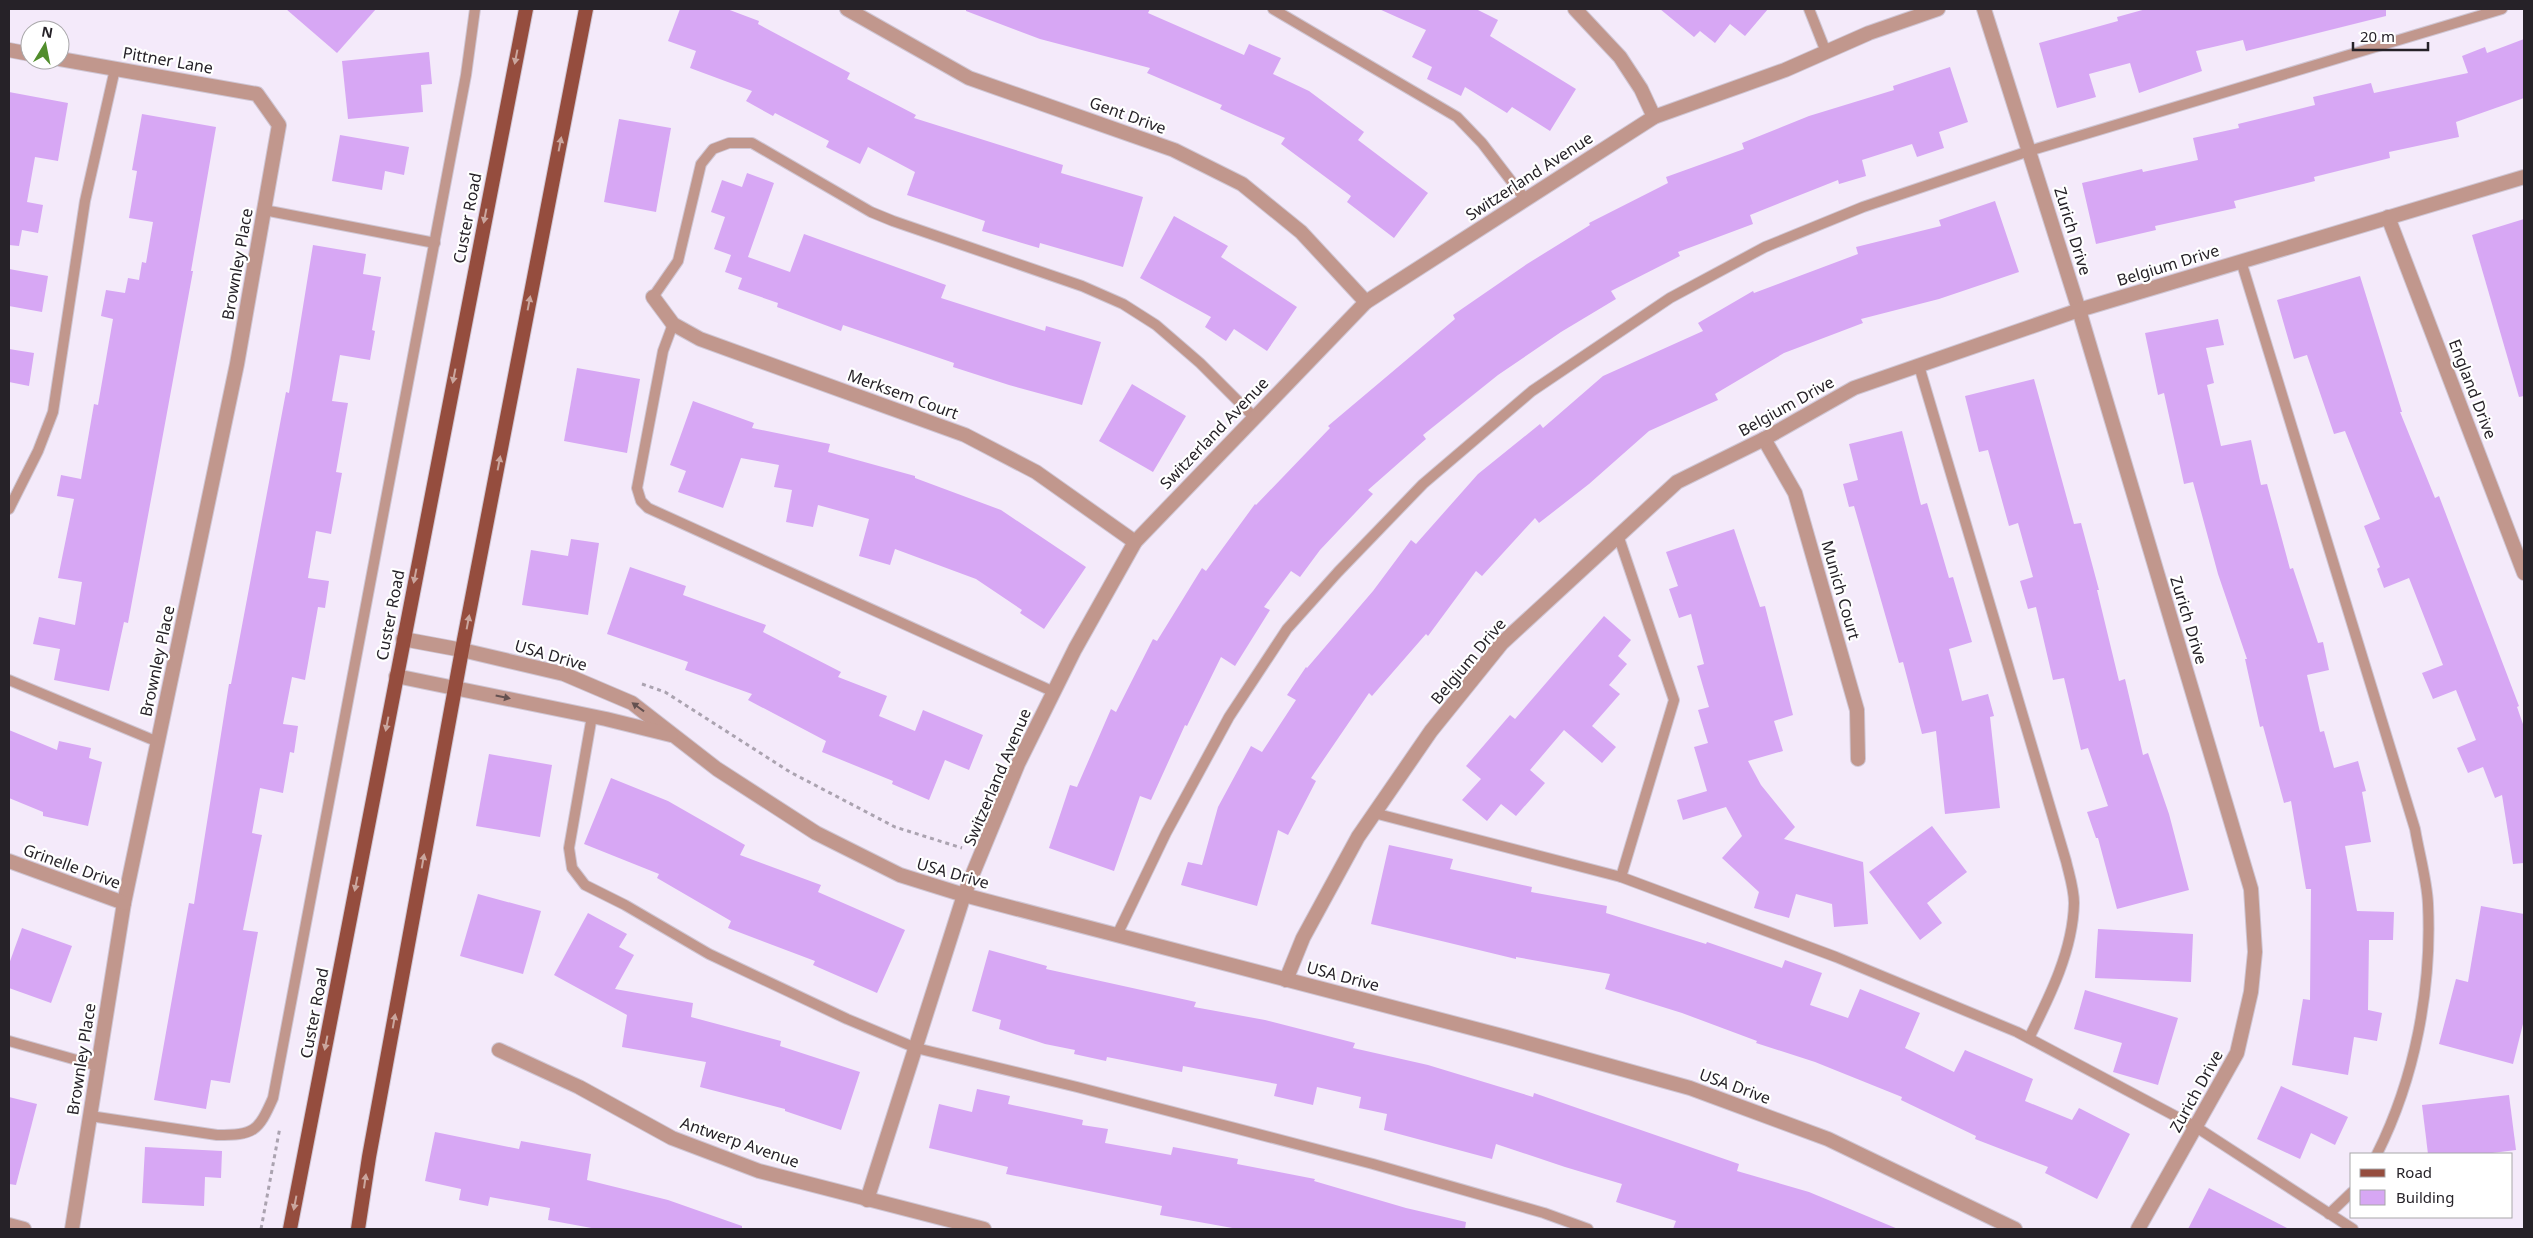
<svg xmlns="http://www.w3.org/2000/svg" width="2533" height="1238" viewBox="0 0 2533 1238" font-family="'Noto Sans',sans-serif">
<rect width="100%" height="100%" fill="#f4eafa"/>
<g fill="#d7a7f4">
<path d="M 286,9 L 376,9 L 337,53 Z"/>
<path d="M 680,9 L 727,9 L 759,21 L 758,24 L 850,73 L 847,79 L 916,115 L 914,118 L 1063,165 L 1061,173 L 1143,197 L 1123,267 L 1040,243 L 1039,248 L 982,231 L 985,221 L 907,195 L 915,172 L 868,147 L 860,164 L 826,147 L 829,141 L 775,113 L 773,116 L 746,101 L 752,91 L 690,68 L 696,51 L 668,41 Z"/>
<path d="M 966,9 L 1150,9 L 1148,13 L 1244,55 L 1249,44 L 1281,58 L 1273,74 L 1309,91 L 1364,132 L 1358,140 L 1428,193 L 1394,238 L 1347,202 L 1351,196 L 1281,144 L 1285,138 L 1220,109 L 1222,105 L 1147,73 L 1150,68 L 1040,39 L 966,11 Z"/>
<path d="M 1379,9 L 1476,9 L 1498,20 L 1490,36 L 1576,89 L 1550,131 L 1512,107 L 1507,113 L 1465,87 L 1461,96 L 1427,79 L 1432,67 L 1412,57 L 1426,30 Z"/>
<path d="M 1660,9 L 1768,9 L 1745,36 L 1730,24 L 1715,43 L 1700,31 L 1694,37 Z"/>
<path d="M 2146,9 L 2386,9 L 2386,16 L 2246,51 L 2243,40 L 2196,51 L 2202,71 L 2139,93 L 2130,63 L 2089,74 L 2096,97 L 2057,108 L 2039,43 L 2118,21 L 2117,17 Z"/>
<path d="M 2524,39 L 2524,98 L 2456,122 L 2459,137 L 2389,152 L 2390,158 L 2314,177 L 2315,181 L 2234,201 L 2236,208 L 2155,226 L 2156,230 L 2096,244 L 2082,183 L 2142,169 L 2143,172 L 2198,160 L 2193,138 L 2239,128 L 2238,124 L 2315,105 L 2313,97 L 2371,83 L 2374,93 L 2468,73 L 2462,56 L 2485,47 L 2487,53 Z"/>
<path d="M 429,52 L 432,84 L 421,85 L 423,112 L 348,119 L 342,61 Z"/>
<path d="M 1950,67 L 1968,122 L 1939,132 L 1944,148 L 1917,157 L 1912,144 L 1862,160 L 1866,176 L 1839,184 L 1838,180 L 1750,215 L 1753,224 L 1678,252 L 1680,256 L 1611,291 L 1616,299 L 1561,332 L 1498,375 L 1423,435 L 1426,439 L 1368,490 L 1373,494 L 1320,550 L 1300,577 L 1291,571 L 1264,607 L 1270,610 L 1235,666 L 1221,657 L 1187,726 L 1185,725 L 1151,800 L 1140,796 L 1114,871 L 1049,848 L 1070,785 L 1077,787 L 1111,709 L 1116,712 L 1153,639 L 1157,641 L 1202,568 L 1206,571 L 1255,504 L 1256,505 L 1330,428 L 1328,426 L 1455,319 L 1453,315 L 1527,264 L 1590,225 L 1589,223 L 1668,183 L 1666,177 L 1744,149 L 1742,143 L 1809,116 L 1894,90 L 1893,86 Z"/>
<path d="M 9,92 L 68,103 L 58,161 L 35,157 L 27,202 L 43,205 L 38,233 L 22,230 L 19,246 L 9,245 Z"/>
<path d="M 142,114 L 216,127 L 191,271 L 193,271 L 155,478 L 128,623 L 124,622 L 109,691 L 54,680 L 60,649 L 33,644 L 39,617 L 75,625 L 82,582 L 58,578 L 74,499 L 57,496 L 61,475 L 81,479 L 94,404 L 98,405 L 113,319 L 101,316 L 106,290 L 125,293 L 128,278 L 139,280 L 142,262 L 146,263 L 153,222 L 129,218 L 137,171 L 132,170 Z"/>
<path d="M 619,119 L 671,128 L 656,212 L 604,202 Z"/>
<path d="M 340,135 L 409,147 L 404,175 L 385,171 L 382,190 L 332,181 Z"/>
<path d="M 747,173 L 774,183 L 748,257 L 790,272 L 804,234 L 946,285 L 941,298 L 1045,331 L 1046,326 L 1101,342 L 1082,405 L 1009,385 L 953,367 L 954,363 L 843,325 L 841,331 L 777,307 L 778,303 L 738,289 L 742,278 L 725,272 L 731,255 L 714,249 L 725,217 L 711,212 L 722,180 L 742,187 Z"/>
<path d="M 1995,201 L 2019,272 L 1939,299 L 1861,319 L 1863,323 L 1784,353 L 1715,394 L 1718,400 L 1649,431 L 1589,484 L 1539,523 L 1535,518 L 1482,576 L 1476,571 L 1428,636 L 1426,634 L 1372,696 L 1369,693 L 1311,778 L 1316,781 L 1288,835 L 1278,830 L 1257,906 L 1181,885 L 1188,862 L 1202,865 L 1218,807 L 1251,746 L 1262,752 L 1296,700 L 1287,695 L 1306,667 L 1307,668 L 1373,591 L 1411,540 L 1416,544 L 1478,474 L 1540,424 L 1543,428 L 1603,376 L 1703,331 L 1698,323 L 1753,291 L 1754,293 L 1858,254 L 1856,247 L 1941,226 L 1939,220 Z"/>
<path d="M 1174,216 L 1228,246 L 1221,257 L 1297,307 L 1267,351 L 1234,329 L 1226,341 L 1205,327 L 1211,317 L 1140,278 Z"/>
<path d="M 2524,219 L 2524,396 L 2519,397 L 2472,235 Z"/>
<path d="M 313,245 L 366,254 L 363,274 L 381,277 L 372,330 L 375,331 L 370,360 L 340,355 L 332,401 L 348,403 L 336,472 L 342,473 L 331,534 L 316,531 L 308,578 L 329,581 L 325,608 L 318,607 L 305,680 L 292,677 L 283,724 L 298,726 L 294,753 L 290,752 L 283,793 L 260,788 L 252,833 L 262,835 L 243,930 L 258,932 L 230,1083 L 211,1080 L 206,1109 L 154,1100 L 189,903 L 194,904 L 229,684 L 231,684 L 286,392 L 289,393 Z"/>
<path d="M 9,269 L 48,276 L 42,312 L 9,306 Z"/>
<path d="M 2360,276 L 2402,412 L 2400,412 L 2435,498 L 2439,496 L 2519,706 L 2517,707 L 2524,727 L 2524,863 L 2513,864 L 2502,795 L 2495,798 L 2483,767 L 2468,773 L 2457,748 L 2476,740 L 2456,690 L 2433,699 L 2422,673 L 2443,665 L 2409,578 L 2384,588 L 2377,569 L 2380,567 L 2364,526 L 2380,519 L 2345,431 L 2334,434 L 2307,355 L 2294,359 L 2277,300 Z"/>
<path d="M 2218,319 L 2224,345 L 2206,348 L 2214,383 L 2207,385 L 2221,446 L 2251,440 L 2261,485 L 2267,484 L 2290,569 L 2293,568 L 2318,643 L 2323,642 L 2329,670 L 2307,675 L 2320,732 L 2324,731 L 2334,768 L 2358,761 L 2366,791 L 2362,792 L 2371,842 L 2345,846 L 2357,911 L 2394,912 L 2393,940 L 2369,940 L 2368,1010 L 2382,1013 L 2377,1041 L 2354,1037 L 2348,1075 L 2292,1065 L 2303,999 L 2310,1000 L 2311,889 L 2306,889 L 2291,801 L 2284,803 L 2263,726 L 2260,727 L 2245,659 L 2247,659 L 2218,574 L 2193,482 L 2184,484 L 2164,393 L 2158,395 L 2145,333 Z"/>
<path d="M 9,349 L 34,353 L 29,386 L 9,382 Z"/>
<path d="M 577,368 L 640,379 L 627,453 L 564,441 Z"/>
<path d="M 2034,379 L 2074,524 L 2081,523 L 2099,590 L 2097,590 L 2119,681 L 2125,679 L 2143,755 L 2148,753 L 2169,814 L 2189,890 L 2117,909 L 2098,838 L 2096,838 L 2087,812 L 2108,806 L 2088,748 L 2081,750 L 2064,678 L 2053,680 L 2036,607 L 2028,609 L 2020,581 L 2033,577 L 2018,523 L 2009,526 L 1988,450 L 1979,452 L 1965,396 Z"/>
<path d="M 1132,384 L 1186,416 L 1153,472 L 1099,441 Z"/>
<path d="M 693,401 L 754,423 L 752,428 L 830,444 L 828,452 L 915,476 L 915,478 L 1001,510 L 1086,567 L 1044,629 L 1020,613 L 1022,610 L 976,579 L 895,549 L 890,565 L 859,556 L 869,519 L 818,505 L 813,527 L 786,522 L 792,490 L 774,487 L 779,465 L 741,458 L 723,508 L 678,492 L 686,471 L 670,465 Z"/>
<path d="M 1902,431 L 1921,505 L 1927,503 L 1949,578 L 1953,577 L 1972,642 L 1949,649 L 1962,701 L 1988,694 L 1994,716 L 1990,717 L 2000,808 L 1945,814 L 1936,731 L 1922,734 L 1903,662 L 1899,663 L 1854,506 L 1849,507 L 1843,484 L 1858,480 L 1849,444 Z"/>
<path d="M 1734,529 L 1760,607 L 1765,606 L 1793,715 L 1774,721 L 1783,751 L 1748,761 L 1761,785 L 1795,827 L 1784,839 L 1863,862 L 1868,924 L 1834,927 L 1832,904 L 1796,894 L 1789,918 L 1754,908 L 1759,892 L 1722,858 L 1742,836 L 1726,807 L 1683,820 L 1677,800 L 1707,791 L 1694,747 L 1708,743 L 1698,710 L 1709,707 L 1697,666 L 1704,664 L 1691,614 L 1679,618 L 1669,589 L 1678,586 L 1666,552 Z"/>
<path d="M 571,539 L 599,543 L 588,615 L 522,605 L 531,550 L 568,556 Z"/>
<path d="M 630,567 L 686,586 L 683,595 L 766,625 L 763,632 L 841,672 L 838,677 L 887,696 L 879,716 L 915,731 L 923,710 L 983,735 L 969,770 L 945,760 L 929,800 L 892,784 L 893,781 L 822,752 L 826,741 L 748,700 L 752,694 L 685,670 L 688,662 L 607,634 Z"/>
<path d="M 1604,616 L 1631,640 L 1618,656 L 1627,664 L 1609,685 L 1620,694 L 1592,726 L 1616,747 L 1602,763 L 1564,730 L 1530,770 L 1545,783 L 1516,816 L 1501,804 L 1487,821 L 1462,800 L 1481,779 L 1466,766 L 1510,715 L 1515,719 Z"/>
<path d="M 9,730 L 57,750 L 59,741 L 91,748 L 89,758 L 102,762 L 88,826 L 43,816 L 43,812 L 9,798 Z"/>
<path d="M 489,754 L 552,765 L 540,837 L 476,826 Z"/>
<path d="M 611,778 L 668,801 L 745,845 L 740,855 L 821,885 L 818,892 L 905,930 L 877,993 L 813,965 L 815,961 L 728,928 L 731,921 L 657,878 L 659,874 L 584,844 Z"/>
<path d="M 1932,826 L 1967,872 L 1927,903 L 1942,923 L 1920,940 L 1869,872 Z"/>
<path d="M 1389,845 L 1453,859 L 1450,869 L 1532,887 L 1531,892 L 1607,906 L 1606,913 L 1706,944 L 1707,942 L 1782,968 L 1785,960 L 1822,973 L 1810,1005 L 1848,1018 L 1860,989 L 1920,1013 L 1905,1048 L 1954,1072 L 1965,1050 L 2033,1079 L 2025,1101 L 2072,1120 L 2079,1108 L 2130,1134 L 2097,1199 L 2045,1173 L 2048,1167 L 1975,1139 L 1976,1136 L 1901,1100 L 1902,1097 L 1815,1062 L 1756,1043 L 1757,1041 L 1682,1013 L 1605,989 L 1610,974 L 1516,957 L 1516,959 L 1371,924 Z"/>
<path d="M 478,894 L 541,911 L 523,974 L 460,956 Z"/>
<path d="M 2481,906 L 2524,914 L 2524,1020 L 2513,1064 L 2439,1044 L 2456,979 L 2468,982 Z"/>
<path d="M 588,913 L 627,934 L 619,947 L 634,955 L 615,989 L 693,1003 L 691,1017 L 781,1041 L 780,1046 L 860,1072 L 841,1130 L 785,1111 L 785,1109 L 700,1087 L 706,1062 L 622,1047 L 627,1015 L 554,975 Z"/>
<path d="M 22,928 L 72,946 L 51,1003 L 9,988 L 9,964 Z"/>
<path d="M 2098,929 L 2193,934 L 2191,982 L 2095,978 Z"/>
<path d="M 989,950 L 1047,966 L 1046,969 L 1196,1002 L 1194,1007 L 1265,1020 L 1355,1043 L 1353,1048 L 1428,1065 L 1533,1097 L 1534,1093 L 1739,1164 L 1737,1171 L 1809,1192 L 1898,1229 L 1673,1229 L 1676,1221 L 1616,1202 L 1622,1184 L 1565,1167 L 1496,1144 L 1492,1159 L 1384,1130 L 1387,1114 L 1359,1108 L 1361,1097 L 1317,1087 L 1313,1105 L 1274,1096 L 1277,1084 L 1183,1066 L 1182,1072 L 1107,1057 L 1106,1061 L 1074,1054 L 1075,1050 L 1045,1044 L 999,1029 L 1001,1020 L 972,1011 Z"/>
<path d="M 2085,990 L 2178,1018 L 2158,1085 L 2113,1072 L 2122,1043 L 2074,1029 Z"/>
<path d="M 2281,1086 L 2348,1117 L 2335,1145 L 2311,1133 L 2300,1159 L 2257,1139 Z"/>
<path d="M 977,1089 L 1010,1096 L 1008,1104 L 1083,1120 L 1082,1125 L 1108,1129 L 1105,1143 L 1171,1155 L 1173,1147 L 1238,1159 L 1237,1164 L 1315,1179 L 1314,1181 L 1406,1208 L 1466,1222 L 1465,1229 L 1238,1229 L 1160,1215 L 1162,1206 L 1006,1174 L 1008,1167 L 929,1148 L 939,1104 L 972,1112 Z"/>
<path d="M 2509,1095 L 2516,1150 L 2484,1154 L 2428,1154 L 2422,1105 Z"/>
<path d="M 9,1097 L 37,1104 L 16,1185 L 9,1184 Z"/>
<path d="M 435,1132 L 519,1149 L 521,1141 L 591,1154 L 587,1180 L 668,1200 L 742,1226 L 742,1229 L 597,1229 L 548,1220 L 550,1208 L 490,1197 L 488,1206 L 459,1200 L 461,1189 L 425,1181 Z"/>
<path d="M 145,1147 L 222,1151 L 221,1178 L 205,1177 L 204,1206 L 142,1203 Z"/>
<path d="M 2209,1188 L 2289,1229 L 2188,1229 Z"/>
</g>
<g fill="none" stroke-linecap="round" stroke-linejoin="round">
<defs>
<g id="service">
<path d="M 1273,9 L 1457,117 L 1482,143 L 1525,199"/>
<path d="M 1809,9 L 1826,52"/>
<path d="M 264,210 L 435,243"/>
<path d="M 2241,261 L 2415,829 C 2419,853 2427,880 2428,904 C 2432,989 2415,1078 2377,1154"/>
<path d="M 653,297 L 678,261 L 701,164 L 713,149 L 729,143 L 752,143 L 871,212 L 893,221 L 1082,286 L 1123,304 L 1156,325 L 1200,363 L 1254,417"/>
<path d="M 673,324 L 663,351 L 637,488 L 641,501 L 648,508 L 1054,692"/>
<path d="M 1919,366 L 2066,861 C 2069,874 2074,889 2074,903 C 2073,950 2050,996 2029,1038"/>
<path d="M 9,509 L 38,451 L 53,412 L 85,201 L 115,69"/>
<path d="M 1618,535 L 1674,700 L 1621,877"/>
<path d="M 9,680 L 158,742"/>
<path d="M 592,716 L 569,848 L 572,868 L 585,885 L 625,905 L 709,954 L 847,1019 L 916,1048 L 1077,1087 L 1373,1164 L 1544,1213 L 1588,1229"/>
<path d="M 1374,813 L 1621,877 L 1836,957 L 2017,1032 L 2196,1127 L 2353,1229"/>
<path d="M 1117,935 L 1166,833 L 1229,717 L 1287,629 L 1338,572 L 1423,484 L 1532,391 L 1670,298 L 1765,247 L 1863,207 L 2029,151 L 2502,9"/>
<path d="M 9,1041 L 98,1066"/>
<path d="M 90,1116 L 217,1135 C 254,1135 258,1132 273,1098 L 466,75 L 475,9"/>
<path d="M 2329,1214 L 2352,1192"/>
</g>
<g id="minor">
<path d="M 847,9 L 969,78 L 1174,150 L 1242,184 L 1301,232 L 1366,302"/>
<path d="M 1575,9 L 1620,57 L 1641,89 L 1654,117"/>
<path d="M 1984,9 L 2079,310 L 2251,889 L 2255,952 L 2251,992 L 2237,1053 L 2138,1229"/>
<path d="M 9,50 L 30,54"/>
<path d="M 60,59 L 257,94 L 279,125 L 237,364 L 124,903 L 72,1229"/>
<path d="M 2388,217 L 2524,573"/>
<path d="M 653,297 L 673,324 L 700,339 L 965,435 L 1036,472 L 1135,542"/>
<path d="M 1764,439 L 1795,493 L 1857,710 L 1858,759"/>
<path d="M 9,861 L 124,903"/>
<path d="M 1286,980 L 1303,938 L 1358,837 L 1431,731 L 1502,643 L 1677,482 L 1764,439 L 1854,388 L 2079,310 L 2524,177"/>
<path d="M 499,1050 L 579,1087 L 672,1138 L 759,1171 L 984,1229"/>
<path d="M 867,1200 L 964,895 L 1018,764 L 1075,649 L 1135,542 L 1366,302 L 1654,117 L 1785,70 L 1869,33 L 1938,9"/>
</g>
<g id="tertiary">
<path d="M 403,639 L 462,650 L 564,674 L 632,703 L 717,769 L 816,833 L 900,875 L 964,895 L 1506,1037 L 1690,1088 L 1828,1139 L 2015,1229"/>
<path d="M 396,676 L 606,719 L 671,735"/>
<path d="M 9,1225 L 24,1229"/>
</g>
<g id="primary">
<path d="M 290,1229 L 526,9"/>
<path d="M 358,1229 L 369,1157 L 462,650 L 586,9"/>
</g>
</defs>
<use href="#service" stroke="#cfc6d4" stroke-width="12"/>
<use href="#minor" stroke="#cfc6d4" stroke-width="16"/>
<use href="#tertiary" stroke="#cfc6d4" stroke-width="16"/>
<use href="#primary" stroke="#cfc6d4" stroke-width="16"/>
<g stroke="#aba3b0" stroke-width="3" stroke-dasharray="4 4" stroke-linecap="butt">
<path d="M 642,684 L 665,692 L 790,772 L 895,827 L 962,848"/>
<path d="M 261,1229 L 280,1127"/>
</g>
<use href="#service" stroke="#c1978d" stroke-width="10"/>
<use href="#minor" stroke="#c1978d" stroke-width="14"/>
<use href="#tertiary" stroke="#c1978d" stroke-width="14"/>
<use href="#primary" stroke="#954d3e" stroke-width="14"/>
</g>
<defs><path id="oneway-solid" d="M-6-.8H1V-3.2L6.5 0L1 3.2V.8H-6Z" transform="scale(1.25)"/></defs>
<g fill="#caa69e">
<use href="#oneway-solid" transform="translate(516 57) rotate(101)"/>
<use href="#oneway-solid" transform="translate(560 144) rotate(-79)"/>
<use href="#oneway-solid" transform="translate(485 216) rotate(101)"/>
<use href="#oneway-solid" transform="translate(529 303) rotate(-79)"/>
<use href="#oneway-solid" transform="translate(454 376) rotate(101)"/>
<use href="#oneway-solid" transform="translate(499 463) rotate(-79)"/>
<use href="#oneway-solid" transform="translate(415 576) rotate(101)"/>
<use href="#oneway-solid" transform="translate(468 622) rotate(-79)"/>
<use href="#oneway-solid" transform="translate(387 724) rotate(101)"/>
<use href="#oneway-solid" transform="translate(423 861) rotate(-80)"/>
<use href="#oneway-solid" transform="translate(356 884) rotate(101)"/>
<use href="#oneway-solid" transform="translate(394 1021) rotate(-80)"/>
<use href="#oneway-solid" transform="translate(326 1043) rotate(101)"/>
<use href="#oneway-solid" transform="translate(365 1181) rotate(-82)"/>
<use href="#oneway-solid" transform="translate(295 1203) rotate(101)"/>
</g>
<g fill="#645150">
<use href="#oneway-solid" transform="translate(503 697) rotate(12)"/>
<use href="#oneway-solid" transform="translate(638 707) rotate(-144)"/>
</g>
<g text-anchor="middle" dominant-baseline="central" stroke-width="4.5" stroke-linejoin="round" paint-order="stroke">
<g font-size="16" fill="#262228" stroke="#fff">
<text transform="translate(168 60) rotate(10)">Pittner Lane</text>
<text transform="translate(1128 115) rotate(20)">Gent Drive</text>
<text transform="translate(1529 176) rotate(-33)">Switzerland Avenue</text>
<text transform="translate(467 218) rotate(-79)">Custer Road</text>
<text transform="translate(2073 231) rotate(73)">Zurich Drive</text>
<text transform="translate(237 264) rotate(-80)">Brownley Place</text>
<text transform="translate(2168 265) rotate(-17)">Belgium Drive</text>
<text transform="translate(2473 389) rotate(69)">England Drive</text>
<text transform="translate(903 394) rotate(20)">Merksem Court</text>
<text transform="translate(1786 406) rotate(-29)">Belgium Drive</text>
<text transform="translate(1214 433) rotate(-46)">Switzerland Avenue</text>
<text transform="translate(1841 590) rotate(74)">Munich Court</text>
<text transform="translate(390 615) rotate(-79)">Custer Road</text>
<text transform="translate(2189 620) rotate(73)">Zurich Drive</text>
<text transform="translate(551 655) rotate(16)">USA Drive</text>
<text transform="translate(157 661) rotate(-78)">Brownley Place</text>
<text transform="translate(1468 661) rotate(-50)">Belgium Drive</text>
<text transform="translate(997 777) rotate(-67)">Switzerland Avenue</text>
<text transform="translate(72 866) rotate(20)">Grinelle Drive</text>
<text transform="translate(953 873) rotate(16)">USA Drive</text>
<text transform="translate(1343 976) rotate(15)">USA Drive</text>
<text transform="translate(314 1013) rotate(-79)">Custer Road</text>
<text transform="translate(81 1059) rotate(-81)">Brownley Place</text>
<text transform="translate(1735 1086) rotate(20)">USA Drive</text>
<text transform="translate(2196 1091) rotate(-61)">Zurich Drive</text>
<text transform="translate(740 1142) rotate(19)">Antwerp Avenue</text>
</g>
</g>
<rect width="2533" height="1238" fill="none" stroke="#262228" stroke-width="20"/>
<rect x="2350" y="1153" width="162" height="65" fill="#ffffff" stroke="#a8a7a9"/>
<rect x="2360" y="1169" width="25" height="8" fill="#954d3e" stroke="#a8a7a9"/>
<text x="2396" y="1178" font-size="15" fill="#262228">Road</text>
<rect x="2360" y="1190" width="25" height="15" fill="#d7a7f4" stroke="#a8a7a9"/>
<text x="2396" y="1203" font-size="15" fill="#262228">Building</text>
<g transform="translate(45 45) rotate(10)"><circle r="24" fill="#ffffff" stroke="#a8a7a9"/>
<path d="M0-4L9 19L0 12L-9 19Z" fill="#518d2c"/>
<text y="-8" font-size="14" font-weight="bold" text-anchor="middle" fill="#262228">N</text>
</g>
<path d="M2353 42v8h75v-8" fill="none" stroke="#262228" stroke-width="2.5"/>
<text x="2360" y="42" font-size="15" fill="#262228" stroke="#ffffff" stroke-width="4" paint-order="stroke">20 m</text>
</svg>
